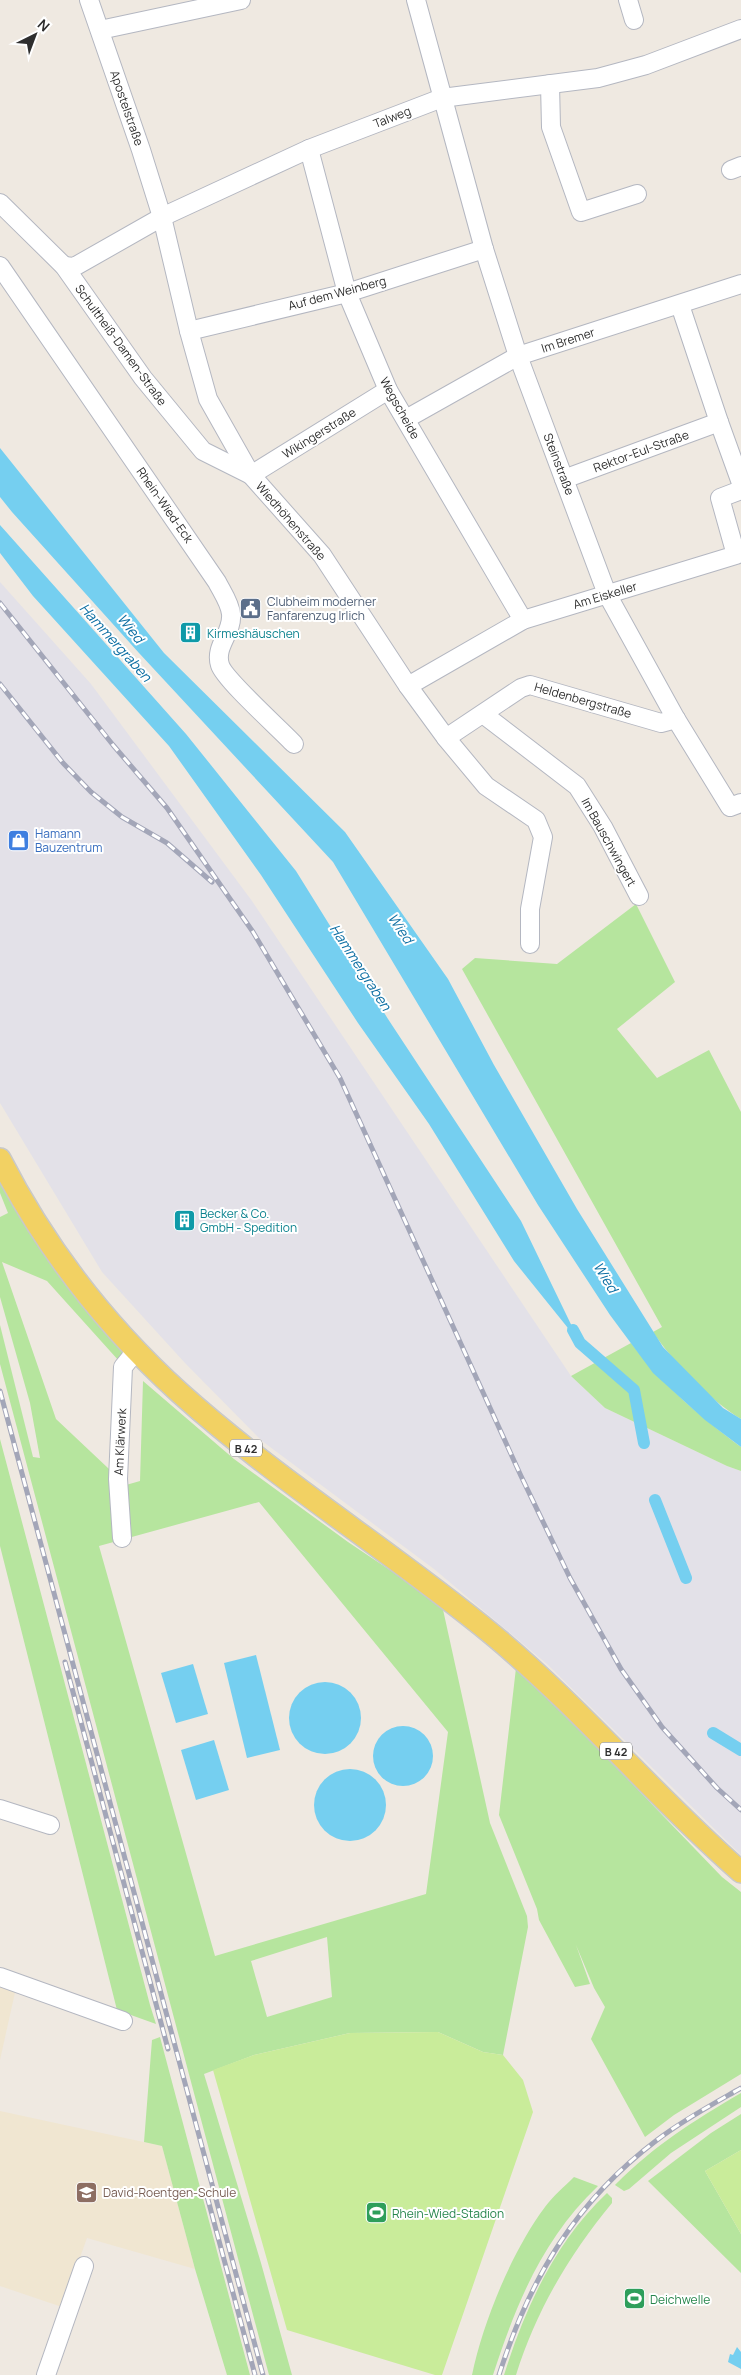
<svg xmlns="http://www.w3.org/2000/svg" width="741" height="2375" viewBox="0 0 741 2375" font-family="Manrope,sans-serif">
<rect width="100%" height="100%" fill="#efe9e1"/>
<path fill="#e3e1e8" d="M 0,582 L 91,684 L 252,901 L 571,1376 L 605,1408 L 727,1466 L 741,1471 L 741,1855 L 547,1664 L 434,1569 L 262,1441 L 185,1363 L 102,1272 L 0,1103 Z"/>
<g fill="#f0e6d1">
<path d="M 0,1982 L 16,1988 L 0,2060 Z"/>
<path d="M 0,2111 L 162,2146 L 195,2269 L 87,2238 L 62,2307 L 0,2286 Z"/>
</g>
<g fill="#b6e59e" fill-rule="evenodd">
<path d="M 636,904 L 675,982 L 617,1029 L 657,1078 L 709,1050 L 741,1112 L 741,1419 C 711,1401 672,1361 653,1332 L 662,1327 L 462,969 L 475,958 L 557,964 Z"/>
<path d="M 0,1169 L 124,1349 L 119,1361 L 47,1281 L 2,1262 L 56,1419 L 126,1485 L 140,1481 L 143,1381 L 234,1459 L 348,1542 L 442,1605 L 490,1823 L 527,1916 L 528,1927 L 503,2055 L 483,2052 L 438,2032 L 350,2033 L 254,2055 L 204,2074 L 261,2263 L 292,2375 L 269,2375 L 0,1364 L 0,1325 L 33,1457 L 40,1458 L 30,1403 L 0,1297 L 0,1217 L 8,1213 L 0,1193 ZM 259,1502 L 448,1732 L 426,1894 L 215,1956 L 99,1546 ZM 327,1937 L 332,1997 L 267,2017 L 251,1961 Z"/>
<path d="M 631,1343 C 663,1385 699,1416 741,1447 L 741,1471 L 727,1466 L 605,1408 L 571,1376 Z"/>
<path d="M 0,1439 L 150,2005 L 156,2024 L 117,2010 L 0,1546 Z"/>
<path d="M 516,1668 L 591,1741 L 722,1877 L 741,1892 L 741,2074 L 674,2115 L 645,2137 L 591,2039 L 605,2007 L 594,1988 L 576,1945 L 590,1984 L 575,1987 L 539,1920 L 537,1909 L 499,1815 Z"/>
<path d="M 160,2037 L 250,2375 L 227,2375 L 195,2269 L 162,2146 L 144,2142 L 152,2040 Z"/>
<path d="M 741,2093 L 741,2107 L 671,2153 L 629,2189 L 624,2191 L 615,2185 C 656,2144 692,2122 741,2093 Z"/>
<path d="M 741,2114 L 741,2150 L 705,2171 L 741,2234 L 741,2273 L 648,2181 L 711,2133 Z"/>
<path d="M 574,2177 L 598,2186 C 543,2238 516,2304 493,2375 L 472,2375 C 483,2322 512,2251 545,2207 C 553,2196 565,2186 574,2177 Z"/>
<path d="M 607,2193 L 612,2198 L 612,2203 C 569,2255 536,2311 516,2375 L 504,2375 C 525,2308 555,2242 607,2193 Z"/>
</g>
<g fill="#c9ec9a">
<path d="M 438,2032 L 483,2052 L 503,2055 L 523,2080 L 533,2112 L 442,2375 L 435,2375 L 287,2330 L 213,2070 L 254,2055 L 350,2033 Z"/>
<path d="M 741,2150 L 741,2234 L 705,2171 Z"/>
</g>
<g fill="#75cff0">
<path d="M 0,448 L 164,653 L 345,832 L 448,979 L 494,1065 L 577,1209 L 663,1347 L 723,1408 L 741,1419 L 741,1447 L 705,1420 L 653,1373 L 610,1315 L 538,1205 L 333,862 L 139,653 L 12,512 L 0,497 Z"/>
<path d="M 0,525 L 186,734 L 296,871 L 388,1019 L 521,1221 L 580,1343 L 514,1261 L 429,1124 L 358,1023 L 261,875 L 169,746 L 33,596 L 0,553 Z"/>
<path d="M 256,1655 L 280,1750 L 247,1758 L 224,1663 Z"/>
<path d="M 193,1664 L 208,1714 L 176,1723 L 161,1673 Z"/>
<circle cx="325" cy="1718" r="36"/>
<circle cx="403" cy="1756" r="30"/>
<path d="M 214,1740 L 229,1790 L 196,1800 L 181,1750 Z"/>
<circle cx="350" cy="1805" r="36"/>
<path d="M 737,2347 L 741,2352 L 741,2369 L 728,2362 L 730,2354 L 733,2355 Z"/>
</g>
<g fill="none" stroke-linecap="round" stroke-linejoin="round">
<g stroke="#75cff0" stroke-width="12">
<path d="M 573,1330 L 580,1343 L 634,1390 L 644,1443"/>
<path d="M 655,1500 L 686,1578"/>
<path d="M 713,1733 L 741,1750"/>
</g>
<defs>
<g id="minor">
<path d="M 89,0 L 141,150 L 162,217 L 189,331 L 208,399 L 251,475 L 322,555 L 408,686 L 446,738 L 486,786 L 536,820 L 543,837 L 530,909 L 530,944"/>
<path d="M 416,0 L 484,249 L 518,356 L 607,594 L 676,719 L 730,807 L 741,803"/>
<path d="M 628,0 L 634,20"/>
<path d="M 100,30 L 241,0"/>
<path d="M 550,84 L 551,127 L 581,212 L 637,194"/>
<path d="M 309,149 L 347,293 L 388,390 L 523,620"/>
<path d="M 731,170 L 741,166"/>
<path d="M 0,203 L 64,266 L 143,378 L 203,451 L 251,475 L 388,390"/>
<path d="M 0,266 L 217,582 C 222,592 230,603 231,614 C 233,633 214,646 220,665 C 224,679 281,730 294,744"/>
<path d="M 64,266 L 74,267 L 162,217 L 309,149 L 442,98 L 598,78 L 646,65 L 741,29"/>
<path d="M 680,305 L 719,422 L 741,483"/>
<path d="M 189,331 L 347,293 L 484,249"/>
<path d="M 406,419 L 518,356 L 741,284"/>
<path d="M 564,479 L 719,422"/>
<path d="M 408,686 L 523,620 L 736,555 L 720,498 L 741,490"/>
<path d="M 483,714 L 577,786 L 603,827 L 639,896"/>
<path d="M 446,738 L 521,688 L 530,685 L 661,723 L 676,719"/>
<path d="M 122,1538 L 118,1479 L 123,1367 L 136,1351"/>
<path d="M 0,1809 L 50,1825"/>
<path d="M 0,1977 L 123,2021"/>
<path d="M 46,2375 L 84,2266"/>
</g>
<path id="major" d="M 0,1159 C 45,1247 107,1327 180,1393 C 278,1481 391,1551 493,1635 C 581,1708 655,1797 741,1872"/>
</defs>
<use href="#minor" stroke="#b4b7c1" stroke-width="20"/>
<use href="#major" stroke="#c9c9c9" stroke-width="24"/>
<use href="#minor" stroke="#fff" stroke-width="18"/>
<use href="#major" stroke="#f2d163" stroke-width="21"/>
<defs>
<g id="rail">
<path d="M 0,603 L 113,745 L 167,808 L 253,932 L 340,1078 L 521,1476 L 570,1578 L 621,1669 L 662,1727 L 717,1788 L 741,1810"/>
<path d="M 0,684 L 63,763 L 91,792 L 122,817 L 167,843 L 212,882"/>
<path d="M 0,1391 L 263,2375"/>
<path d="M 65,1662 L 168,2049"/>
<path d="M 207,2196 L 255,2375"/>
<path d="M 499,2375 C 530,2278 575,2202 657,2140 C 683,2120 713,2104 741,2088"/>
</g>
</defs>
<use href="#rail" stroke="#a3a6b8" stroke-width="5"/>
<use href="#rail" stroke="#fff" stroke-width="3" stroke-dasharray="9" stroke-linecap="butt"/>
</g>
<defs>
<symbol id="civic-square" viewBox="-11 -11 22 22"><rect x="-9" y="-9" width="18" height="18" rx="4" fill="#5c6f8a" stroke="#fff"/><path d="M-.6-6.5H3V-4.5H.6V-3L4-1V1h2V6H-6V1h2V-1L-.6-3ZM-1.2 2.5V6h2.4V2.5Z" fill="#fff"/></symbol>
<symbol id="building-square" viewBox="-11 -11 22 22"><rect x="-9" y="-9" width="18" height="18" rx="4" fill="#0f9aa8" stroke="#fff"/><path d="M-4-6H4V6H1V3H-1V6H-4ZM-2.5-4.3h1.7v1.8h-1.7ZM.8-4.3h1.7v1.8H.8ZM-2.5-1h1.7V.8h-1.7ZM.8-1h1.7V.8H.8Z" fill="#fff"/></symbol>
<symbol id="shop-square" viewBox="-11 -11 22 22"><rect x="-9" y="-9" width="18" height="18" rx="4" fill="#3f7fe0" stroke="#fff"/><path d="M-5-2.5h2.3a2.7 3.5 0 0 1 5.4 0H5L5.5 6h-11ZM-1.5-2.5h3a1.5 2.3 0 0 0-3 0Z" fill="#fff"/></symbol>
<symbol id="school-square" viewBox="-11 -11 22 22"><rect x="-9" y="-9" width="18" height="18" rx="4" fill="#8d6e63" stroke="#fff"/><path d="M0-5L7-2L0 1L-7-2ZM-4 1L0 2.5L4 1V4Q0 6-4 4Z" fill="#fff"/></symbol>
<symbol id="stadium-square" viewBox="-11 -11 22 22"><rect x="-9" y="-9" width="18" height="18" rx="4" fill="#2e9e5b" stroke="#fff"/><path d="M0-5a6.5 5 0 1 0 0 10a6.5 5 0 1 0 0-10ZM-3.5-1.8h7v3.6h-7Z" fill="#fff"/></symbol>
</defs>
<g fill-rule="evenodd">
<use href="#civic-square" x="238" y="596" width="25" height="25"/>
<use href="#building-square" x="178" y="620" width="25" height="25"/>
<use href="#shop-square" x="6" y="828" width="25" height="25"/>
<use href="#building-square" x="172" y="1208" width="25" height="25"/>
<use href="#school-square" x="74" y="2180" width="25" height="25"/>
<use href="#stadium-square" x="364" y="2200" width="25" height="25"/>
<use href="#stadium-square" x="622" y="2286" width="25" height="25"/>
</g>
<g text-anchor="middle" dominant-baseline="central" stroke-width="4" stroke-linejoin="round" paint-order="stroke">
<g fill="#fff" stroke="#6d6d6d" stroke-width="1">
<rect x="230" y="1439.5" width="32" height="17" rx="4"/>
<rect x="600" y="1742.5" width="32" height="17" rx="4"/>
</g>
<g font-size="11" font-weight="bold" fill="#2e2e2e">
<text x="246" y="1448">B 42</text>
<text x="616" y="1751">B 42</text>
</g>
<g font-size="12" fill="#2e2e2e" stroke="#fff">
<text transform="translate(127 108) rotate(71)">Apostelstraße</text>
<text transform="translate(392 117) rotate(-21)">Talweg</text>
<text transform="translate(337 293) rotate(-15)">Auf dem Weinberg</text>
<text transform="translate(568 340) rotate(-18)">Im Bremer</text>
<text transform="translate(121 345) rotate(54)">Schultheiß-Damen-Straße</text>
<text transform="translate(400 408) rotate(61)">Wegscheide</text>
<text transform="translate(319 433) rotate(-32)">Wikingerstraße</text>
<text transform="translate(641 451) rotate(-20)">Rektor-Eul-Straße</text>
<text transform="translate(559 464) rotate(69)">Steinstraße</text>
<text transform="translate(165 505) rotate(55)">Rhein-Wied-Eck</text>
<text transform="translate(291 521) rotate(49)">Wiedhöhenstraße</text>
<text transform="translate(605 595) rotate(-17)">Am Eiskeller</text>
<text transform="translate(583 700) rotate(16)">Heldenbergstraße</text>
<text transform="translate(609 842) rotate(61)">Im Bauschwingert</text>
<text transform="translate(120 1442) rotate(-87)">Am Klärwerk</text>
</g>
<g font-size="12" fill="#4e5e75" stroke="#fff" text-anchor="start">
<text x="267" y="601">Clubheim moderner<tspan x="267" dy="14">Fanfarenzug Irlich</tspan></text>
</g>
<g font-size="12" fill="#0d838f" stroke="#fff" text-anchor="start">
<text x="207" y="633">Kirmeshäuschen</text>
<text x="200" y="1213">Becker &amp; Co.<tspan x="200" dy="14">GmbH - Spedition</tspan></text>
</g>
<g font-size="12" fill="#366cbe" stroke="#fff" text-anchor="start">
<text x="35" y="833">Hamann<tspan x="35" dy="14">Bauzentrum</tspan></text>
</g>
<g font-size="12" fill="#785e54" stroke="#fff" text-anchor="start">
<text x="103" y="2192">David-Roentgen-Schule</text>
</g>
<g font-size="12" fill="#27864d" stroke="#fff" text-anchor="start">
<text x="392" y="2213">Rhein-Wied-Stadion</text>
<text x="650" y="2299">Deichwelle</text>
</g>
<g font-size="14" font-style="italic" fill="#0d6fa3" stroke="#fff">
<text transform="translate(131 628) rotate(51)">Wied</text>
<text transform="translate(116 642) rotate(48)">Hammergraben</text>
<text transform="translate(401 928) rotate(56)">Wied</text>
<text transform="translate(361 967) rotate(57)">Hammergraben</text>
<text transform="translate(606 1277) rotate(58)">Wied</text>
</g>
</g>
<g transform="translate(35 35) rotate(42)" stroke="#ffffff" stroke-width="4" paint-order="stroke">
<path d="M0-4L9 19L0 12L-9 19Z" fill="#2e2e2e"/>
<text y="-8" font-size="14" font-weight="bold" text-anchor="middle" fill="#2e2e2e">N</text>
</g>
</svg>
